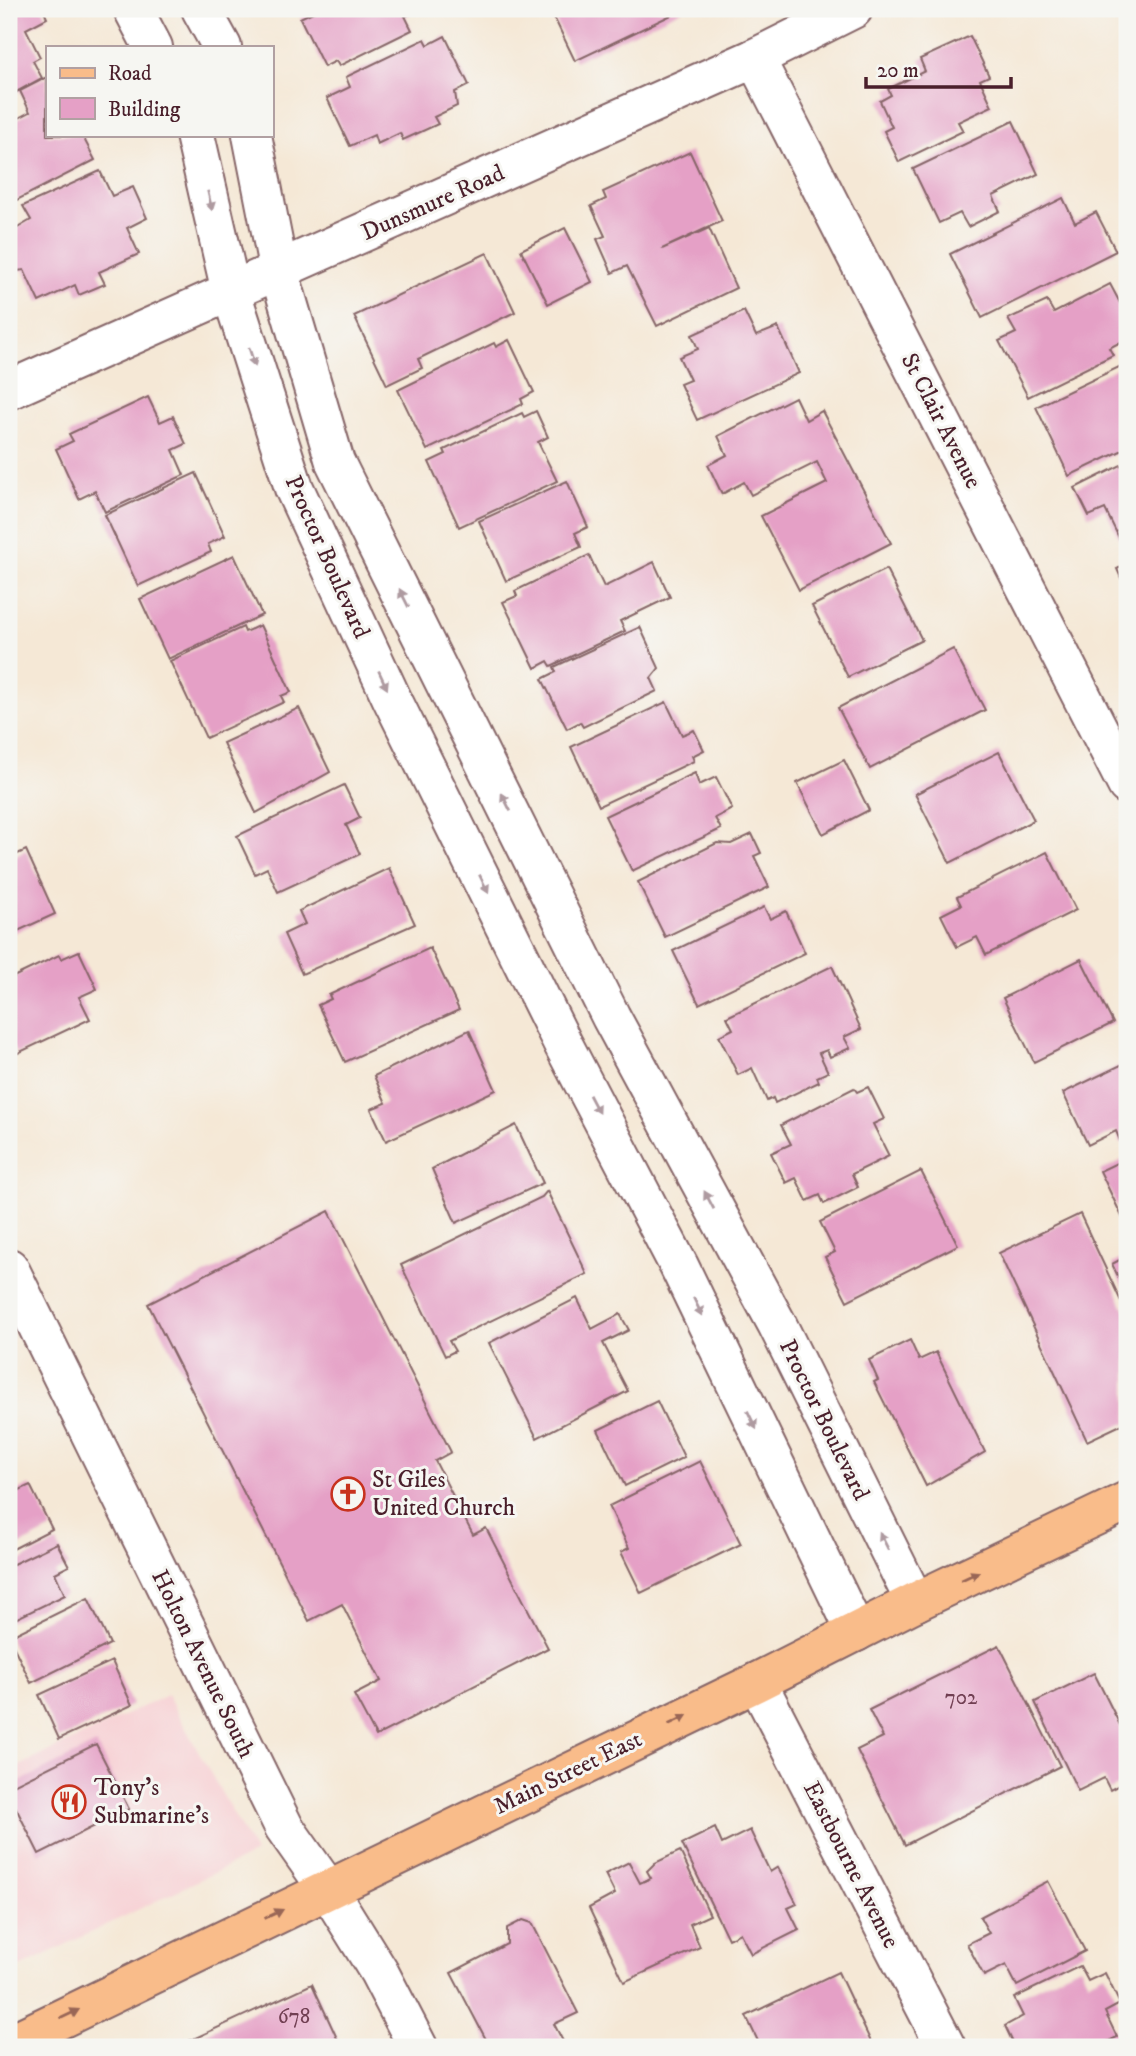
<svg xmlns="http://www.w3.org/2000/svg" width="1136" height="2056" viewBox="0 0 1136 2056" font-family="'IM FELL DW Pica',serif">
<rect width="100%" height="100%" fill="#f6f6f2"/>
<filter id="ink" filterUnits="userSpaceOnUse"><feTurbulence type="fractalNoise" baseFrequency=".0143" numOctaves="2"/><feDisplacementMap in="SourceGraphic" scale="14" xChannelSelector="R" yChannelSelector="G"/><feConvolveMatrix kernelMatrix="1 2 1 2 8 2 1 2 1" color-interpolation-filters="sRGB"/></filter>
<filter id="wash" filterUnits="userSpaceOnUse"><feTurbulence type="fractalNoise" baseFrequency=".00686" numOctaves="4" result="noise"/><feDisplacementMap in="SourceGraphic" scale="28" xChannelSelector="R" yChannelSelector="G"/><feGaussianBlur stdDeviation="1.57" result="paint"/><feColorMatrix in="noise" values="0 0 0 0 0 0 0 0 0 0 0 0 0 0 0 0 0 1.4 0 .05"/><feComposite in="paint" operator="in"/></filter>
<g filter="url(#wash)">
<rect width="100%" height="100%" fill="#f5e8d6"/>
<path fill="#f7cfd3" d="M 167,1695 L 255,1853 L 9,1972 L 9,1771 Z"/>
<g id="blocks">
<g fill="#e5a0c6">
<path d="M 9,9 L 43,9 L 47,18 L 26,29 L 40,57 L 33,61 L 42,78 L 9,96 Z"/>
<path d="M 314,9 L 419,9 L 405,16 L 412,30 L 339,66 L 336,61 L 324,67 L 300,18 L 315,11 Z"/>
<path d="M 550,9 L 684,9 L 575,61 Z"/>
<path d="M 445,36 L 469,85 L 455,92 L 457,106 L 434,117 L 438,124 L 403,140 L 400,133 L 377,144 L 374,135 L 350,146 L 327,98 L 350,87 L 346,77 L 425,39 L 428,45 Z"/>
<path d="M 970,36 L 989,76 L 980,80 L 992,106 L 958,122 L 963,131 L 899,162 L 884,131 L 892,127 L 880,101 L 891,95 L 888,89 L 925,71 L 920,59 Z"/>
<path d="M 47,77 L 47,135 L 82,135 L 95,160 L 15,201 L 9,189 L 9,123 L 30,112 L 20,91 Z"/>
<path d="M 1013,121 L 1038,174 L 993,196 L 1000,211 L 968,227 L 960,213 L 939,223 L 913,169 Z"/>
<path d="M 690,152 L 722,221 L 662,249 L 709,228 L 736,288 L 657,326 L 627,266 L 612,273 L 597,239 L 605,236 L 591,206 L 606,199 L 603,192 Z"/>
<path d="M 100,171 L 112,196 L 133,187 L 147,218 L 127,228 L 139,254 L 99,272 L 105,284 L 79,295 L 75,285 L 39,302 L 24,270 L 10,272 L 9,269 L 9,233 L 31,220 L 23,206 Z"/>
<path d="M 1063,198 L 1075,223 L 1096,212 L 1116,251 L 982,318 L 950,254 Z"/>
<path d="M 565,228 L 592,282 L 548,304 L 521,250 Z"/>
<path d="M 487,253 L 515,312 L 418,359 L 422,368 L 387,385 L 354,316 Z"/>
<path d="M 1110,284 L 1127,316 L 1127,339 L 1109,348 L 1113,355 L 1028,397 L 999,341 L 1016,333 L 1008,319 L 1047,301 L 1054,313 Z"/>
<path d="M 744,311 L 756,336 L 778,327 L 799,373 L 697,420 L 680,384 L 690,380 L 679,357 L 698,349 L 692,335 Z"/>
<path d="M 509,340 L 534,392 L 521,399 L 523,404 L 427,450 L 398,390 L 494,343 L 496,347 Z"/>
<path d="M 1121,366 L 1127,379 L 1127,448 L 1069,476 L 1036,407 Z"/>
<path d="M 148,397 L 160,422 L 173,416 L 186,444 L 173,450 L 184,475 L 105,512 L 95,491 L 79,499 L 56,449 L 73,441 L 69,434 Z"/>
<path d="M 795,397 L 806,420 L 822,411 L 891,543 L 799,590 L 761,516 L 827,483 L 817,462 L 751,495 L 744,482 L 722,494 L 708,465 L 727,455 L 718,436 Z"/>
<path d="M 536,411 L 548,437 L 538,442 L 557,481 L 459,527 L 429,462 L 446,454 L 444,450 L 522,413 L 524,417 Z"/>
<path d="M 1127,462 L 1127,544 L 1123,546 L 1105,509 L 1089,516 L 1075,488 Z"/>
<path d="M 196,473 L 225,536 L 208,544 L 211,552 L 138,586 L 105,515 Z"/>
<path d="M 567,481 L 588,527 L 575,533 L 581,547 L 506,581 L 479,521 Z"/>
<path d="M 234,555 L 262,615 L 168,659 L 140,599 Z"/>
<path d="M 589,555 L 604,587 L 654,562 L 670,597 L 620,621 L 625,631 L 551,666 L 548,661 L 535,668 L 503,602 L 517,596 L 515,591 Z"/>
<path d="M 1127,564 L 1127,591 L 1117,569 Z"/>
<path d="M 886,569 L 922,640 L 848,677 L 812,606 Z"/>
<path d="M 260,625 L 291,692 L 281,696 L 284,702 L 206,738 L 170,661 L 243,627 L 245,632 Z"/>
<path d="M 640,627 L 659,668 L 651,678 L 657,691 L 583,727 L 580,722 L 567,729 L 542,679 L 556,672 L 554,667 Z"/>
<path d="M 953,649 L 985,710 L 870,769 L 838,708 Z"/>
<path d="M 666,702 L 682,735 L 694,730 L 704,750 L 692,756 L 694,761 L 599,806 L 571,747 Z"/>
<path d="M 299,708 L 330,772 L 256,813 L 223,743 Z"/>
<path d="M 999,752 L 1034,820 L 950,863 L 915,794 Z"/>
<path d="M 844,760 L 869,810 L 823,834 L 797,783 Z"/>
<path d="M 695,773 L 699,785 L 716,777 L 732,809 L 715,818 L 721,829 L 632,871 L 605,816 Z"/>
<path d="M 344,785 L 360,818 L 346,825 L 360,854 L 278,892 L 267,868 L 255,874 L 237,836 Z"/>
<path d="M 752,834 L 761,853 L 754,856 L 769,887 L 665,937 L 638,882 L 717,843 L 731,844 Z"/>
<path d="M 26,850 L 55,914 L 9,935 L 9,858 Z"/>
<path d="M 1047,852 L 1076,910 L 986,955 L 977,937 L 957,947 L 941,915 L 961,905 L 957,897 Z"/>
<path d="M 389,868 L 415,924 L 302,974 L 284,934 L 305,924 L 299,911 Z"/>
<path d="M 764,907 L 770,919 L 786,911 L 805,953 L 699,1004 L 673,951 Z"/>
<path d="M 430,948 L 459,1010 L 345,1062 L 318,1005 L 331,999 L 329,995 Z"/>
<path d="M 79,951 L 97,989 L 79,997 L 90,1019 L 16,1054 L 9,1039 L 9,979 L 59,955 L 61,959 Z"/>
<path d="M 1081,959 L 1113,1023 L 1034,1062 L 1003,998 Z"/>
<path d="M 832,966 L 861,1029 L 844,1037 L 850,1048 L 830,1057 L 827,1050 L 819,1053 L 828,1072 L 817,1077 L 819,1082 L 775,1103 L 773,1098 L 767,1101 L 752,1068 L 738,1075 L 719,1036 L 733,1029 L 727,1017 Z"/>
<path d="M 469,1030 L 496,1090 L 386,1141 L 371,1109 L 386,1103 L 374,1076 Z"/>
<path d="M 1127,1062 L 1127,1140 L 1121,1143 L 1116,1131 L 1088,1145 L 1063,1093 Z"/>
<path d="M 868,1087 L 884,1119 L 873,1124 L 889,1156 L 852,1174 L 858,1187 L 824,1204 L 820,1195 L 807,1201 L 796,1178 L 786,1183 L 771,1153 L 791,1144 L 781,1125 L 854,1088 L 857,1092 Z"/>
<path d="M 516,1125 L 543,1183 L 456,1223 L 432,1169 Z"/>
<path d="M 1127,1158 L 1127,1227 L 1100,1171 Z"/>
<path d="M 921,1171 L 958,1245 L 847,1301 L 825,1257 L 835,1252 L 820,1222 Z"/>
<path d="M 547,1191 L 587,1274 L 449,1341 L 455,1351 L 445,1356 L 401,1265 L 542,1197 Z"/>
<path d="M 329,1211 L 451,1452 L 435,1461 L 473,1535 L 486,1528 L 548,1648 L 376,1736 L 354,1695 L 381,1681 L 342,1604 L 309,1621 L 148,1304 Z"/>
<path d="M 1080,1214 L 1127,1314 L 1127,1422 L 1087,1441 L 999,1253 Z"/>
<path d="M 1127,1256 L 1127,1290 L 1125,1291 L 1112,1264 Z"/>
<path d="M 577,1298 L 592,1329 L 620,1314 L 629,1330 L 603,1343 L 628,1391 L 537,1438 L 489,1343 Z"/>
<path d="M 910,1340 L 919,1360 L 936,1352 L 985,1452 L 926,1486 L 874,1382 L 878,1380 L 869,1360 Z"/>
<path d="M 657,1401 L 684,1457 L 625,1486 L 598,1430 Z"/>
<path d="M 700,1461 L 741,1544 L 641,1593 L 621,1552 L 629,1548 L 609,1506 Z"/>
<path d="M 30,1485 L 52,1529 L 9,1551 L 9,1495 Z"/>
<path d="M 57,1543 L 69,1566 L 55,1573 L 65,1595 L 9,1622 L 9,1566 Z"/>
<path d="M 88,1598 L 110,1644 L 31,1683 L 9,1637 Z"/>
<path d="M 999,1645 L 1060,1766 L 905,1845 L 857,1750 L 883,1737 L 869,1710 Z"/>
<path d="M 112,1661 L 132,1705 L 59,1739 L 39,1695 Z"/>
<path d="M 1094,1673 L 1127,1739 L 1127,1781 L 1110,1790 L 1104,1778 L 1078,1791 L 1035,1702 Z"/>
<path d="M 96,1744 L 129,1809 L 39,1854 L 9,1794 L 9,1787 Z"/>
<path d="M 715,1828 L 722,1844 L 750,1830 L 770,1872 L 778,1867 L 797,1904 L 788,1908 L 799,1930 L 751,1954 L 740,1933 L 728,1939 L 682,1844 Z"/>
<path d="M 680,1851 L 710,1915 L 690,1924 L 700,1947 L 624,1982 L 589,1908 L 615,1894 L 605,1874 L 629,1862 L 640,1883 L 651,1878 L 647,1871 L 655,1863 Z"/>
<path d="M 1048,1881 L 1085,1951 L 1017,1986 L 1006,1965 L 984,1976 L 967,1944 L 989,1933 L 980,1917 Z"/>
<path d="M 523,1920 L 532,1923 L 578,2013 L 554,2024 L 566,2047 L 490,2047 L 451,1973 L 507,1944 L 507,1928 Z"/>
<path d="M 1080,1966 L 1088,1981 L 1105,1973 L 1120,2004 L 1105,2012 L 1117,2037 L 1097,2047 L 1015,2047 L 1005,2026 L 1023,2016 L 1014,1998 Z"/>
<path d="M 838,1972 L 871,2042 L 860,2047 L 751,2047 L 750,2045 L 758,2041 L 746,2016 Z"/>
<path d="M 312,1984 L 341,2047 L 176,2047 Z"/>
</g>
</g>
</g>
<g filter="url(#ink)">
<use href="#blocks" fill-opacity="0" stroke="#866567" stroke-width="2"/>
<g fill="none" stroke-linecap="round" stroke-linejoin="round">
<defs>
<g id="minor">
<path d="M 133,9 L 153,47"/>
<path d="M 201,9 L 222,47"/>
<path d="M 755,58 L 1127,785"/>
<path d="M 195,135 L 231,292 L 294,488 L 392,699 L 563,1044 L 679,1266 L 856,1632"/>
<path d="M 252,135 L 279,272 L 335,462 L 611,1017 L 777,1324 L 915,1602"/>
<path d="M 9,390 L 755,58 L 853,9"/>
<path d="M 9,1268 L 284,1827 L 327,1888 L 379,1972 L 418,2047"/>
<path d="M 757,1682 L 946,2047"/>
</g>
<path id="major" d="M 9,2044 L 757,1682 L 915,1602 L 1127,1501"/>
</defs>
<use href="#minor" stroke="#866567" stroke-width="42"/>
<use href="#major" stroke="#866567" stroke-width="42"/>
<use href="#minor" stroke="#fff" stroke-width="38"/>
<use href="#major" stroke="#f9bc8a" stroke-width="38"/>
</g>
<defs><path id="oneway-solid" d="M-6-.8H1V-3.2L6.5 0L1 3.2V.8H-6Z" transform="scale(1.75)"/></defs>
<g fill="#ae9aa0">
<use href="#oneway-solid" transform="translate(210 201) rotate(77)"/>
<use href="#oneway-solid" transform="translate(252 357) rotate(72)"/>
<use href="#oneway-solid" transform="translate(404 598) rotate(-117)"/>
<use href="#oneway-solid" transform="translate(383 680) rotate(65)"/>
<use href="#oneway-solid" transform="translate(506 802) rotate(-117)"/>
<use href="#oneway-solid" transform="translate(484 884) rotate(64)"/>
<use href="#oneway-solid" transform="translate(594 1104) rotate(62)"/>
<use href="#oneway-solid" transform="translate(709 1200) rotate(-118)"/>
<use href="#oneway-solid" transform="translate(698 1307) rotate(64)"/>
<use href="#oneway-solid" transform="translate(752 1420) rotate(64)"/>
<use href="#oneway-solid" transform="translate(884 1541) rotate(-117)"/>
</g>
<g fill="#996656">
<use href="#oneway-solid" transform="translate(970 1576) rotate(-25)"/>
<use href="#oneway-solid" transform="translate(678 1720) rotate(-26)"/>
<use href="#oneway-solid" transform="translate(274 1914) rotate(-26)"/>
<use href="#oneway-solid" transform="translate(70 2014) rotate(-26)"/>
</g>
</g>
<defs>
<symbol id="church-ring" viewBox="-11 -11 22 22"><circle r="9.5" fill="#f6f6f2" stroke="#c8321e" stroke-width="1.5"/><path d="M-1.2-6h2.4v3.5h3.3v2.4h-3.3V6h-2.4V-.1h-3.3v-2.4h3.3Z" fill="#c8321e"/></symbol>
<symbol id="restaurant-ring" viewBox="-11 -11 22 22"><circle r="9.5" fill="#f6f6f2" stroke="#c8321e" stroke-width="1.5"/><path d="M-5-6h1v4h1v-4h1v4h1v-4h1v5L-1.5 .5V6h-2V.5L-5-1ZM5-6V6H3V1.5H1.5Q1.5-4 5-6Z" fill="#c8321e"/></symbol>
</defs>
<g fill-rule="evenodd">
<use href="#church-ring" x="329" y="1475" width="38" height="38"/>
<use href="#restaurant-ring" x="50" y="1783" width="38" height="38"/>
</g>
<g text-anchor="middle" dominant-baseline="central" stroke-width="6" stroke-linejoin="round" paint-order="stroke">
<g font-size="21" fill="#713f52">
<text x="961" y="1698">702</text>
<text x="294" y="2017">678</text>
</g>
<g font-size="24" fill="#4a1f2b" stroke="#f6f6f2">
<text transform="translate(433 203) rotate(-24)">Dunsmure Road</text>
<text transform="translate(941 421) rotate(63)">St Clair Avenue</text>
<text transform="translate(327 557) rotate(66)">Proctor Boulevard</text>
<text transform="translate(824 1420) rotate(64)">Proctor Boulevard</text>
<text transform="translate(203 1664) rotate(64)">Holton Avenue South</text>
<text transform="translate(568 1773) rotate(-26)">Main Street East</text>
<text transform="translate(851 1865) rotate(63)">Eastbourne Avenue</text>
</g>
<g font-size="24" fill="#4a1f2b" stroke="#f6f6f2" text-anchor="start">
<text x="372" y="1480">St Giles<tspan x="372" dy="28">United Church</tspan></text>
<text x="94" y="1788">Tony's<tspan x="94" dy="28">Submarine's</tspan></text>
</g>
</g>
<rect width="1136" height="2056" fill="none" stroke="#f6f6f2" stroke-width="35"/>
<rect x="46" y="46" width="228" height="91" fill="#f6f6f2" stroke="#b1a0a2" stroke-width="2"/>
<rect x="60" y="68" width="35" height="10" fill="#f9bc8a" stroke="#b1a0a2" stroke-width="2"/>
<text x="108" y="80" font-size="21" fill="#4a1f2b">Road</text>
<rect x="60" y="98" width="35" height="21" fill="#e5a0c6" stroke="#b1a0a2" stroke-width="2"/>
<text x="108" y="116" font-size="21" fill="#4a1f2b">Building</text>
<path d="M866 77v10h145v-10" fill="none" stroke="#4a1f2b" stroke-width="3.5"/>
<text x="877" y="77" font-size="21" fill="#4a1f2b" stroke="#f6f6f2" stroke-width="5" paint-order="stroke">20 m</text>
</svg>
